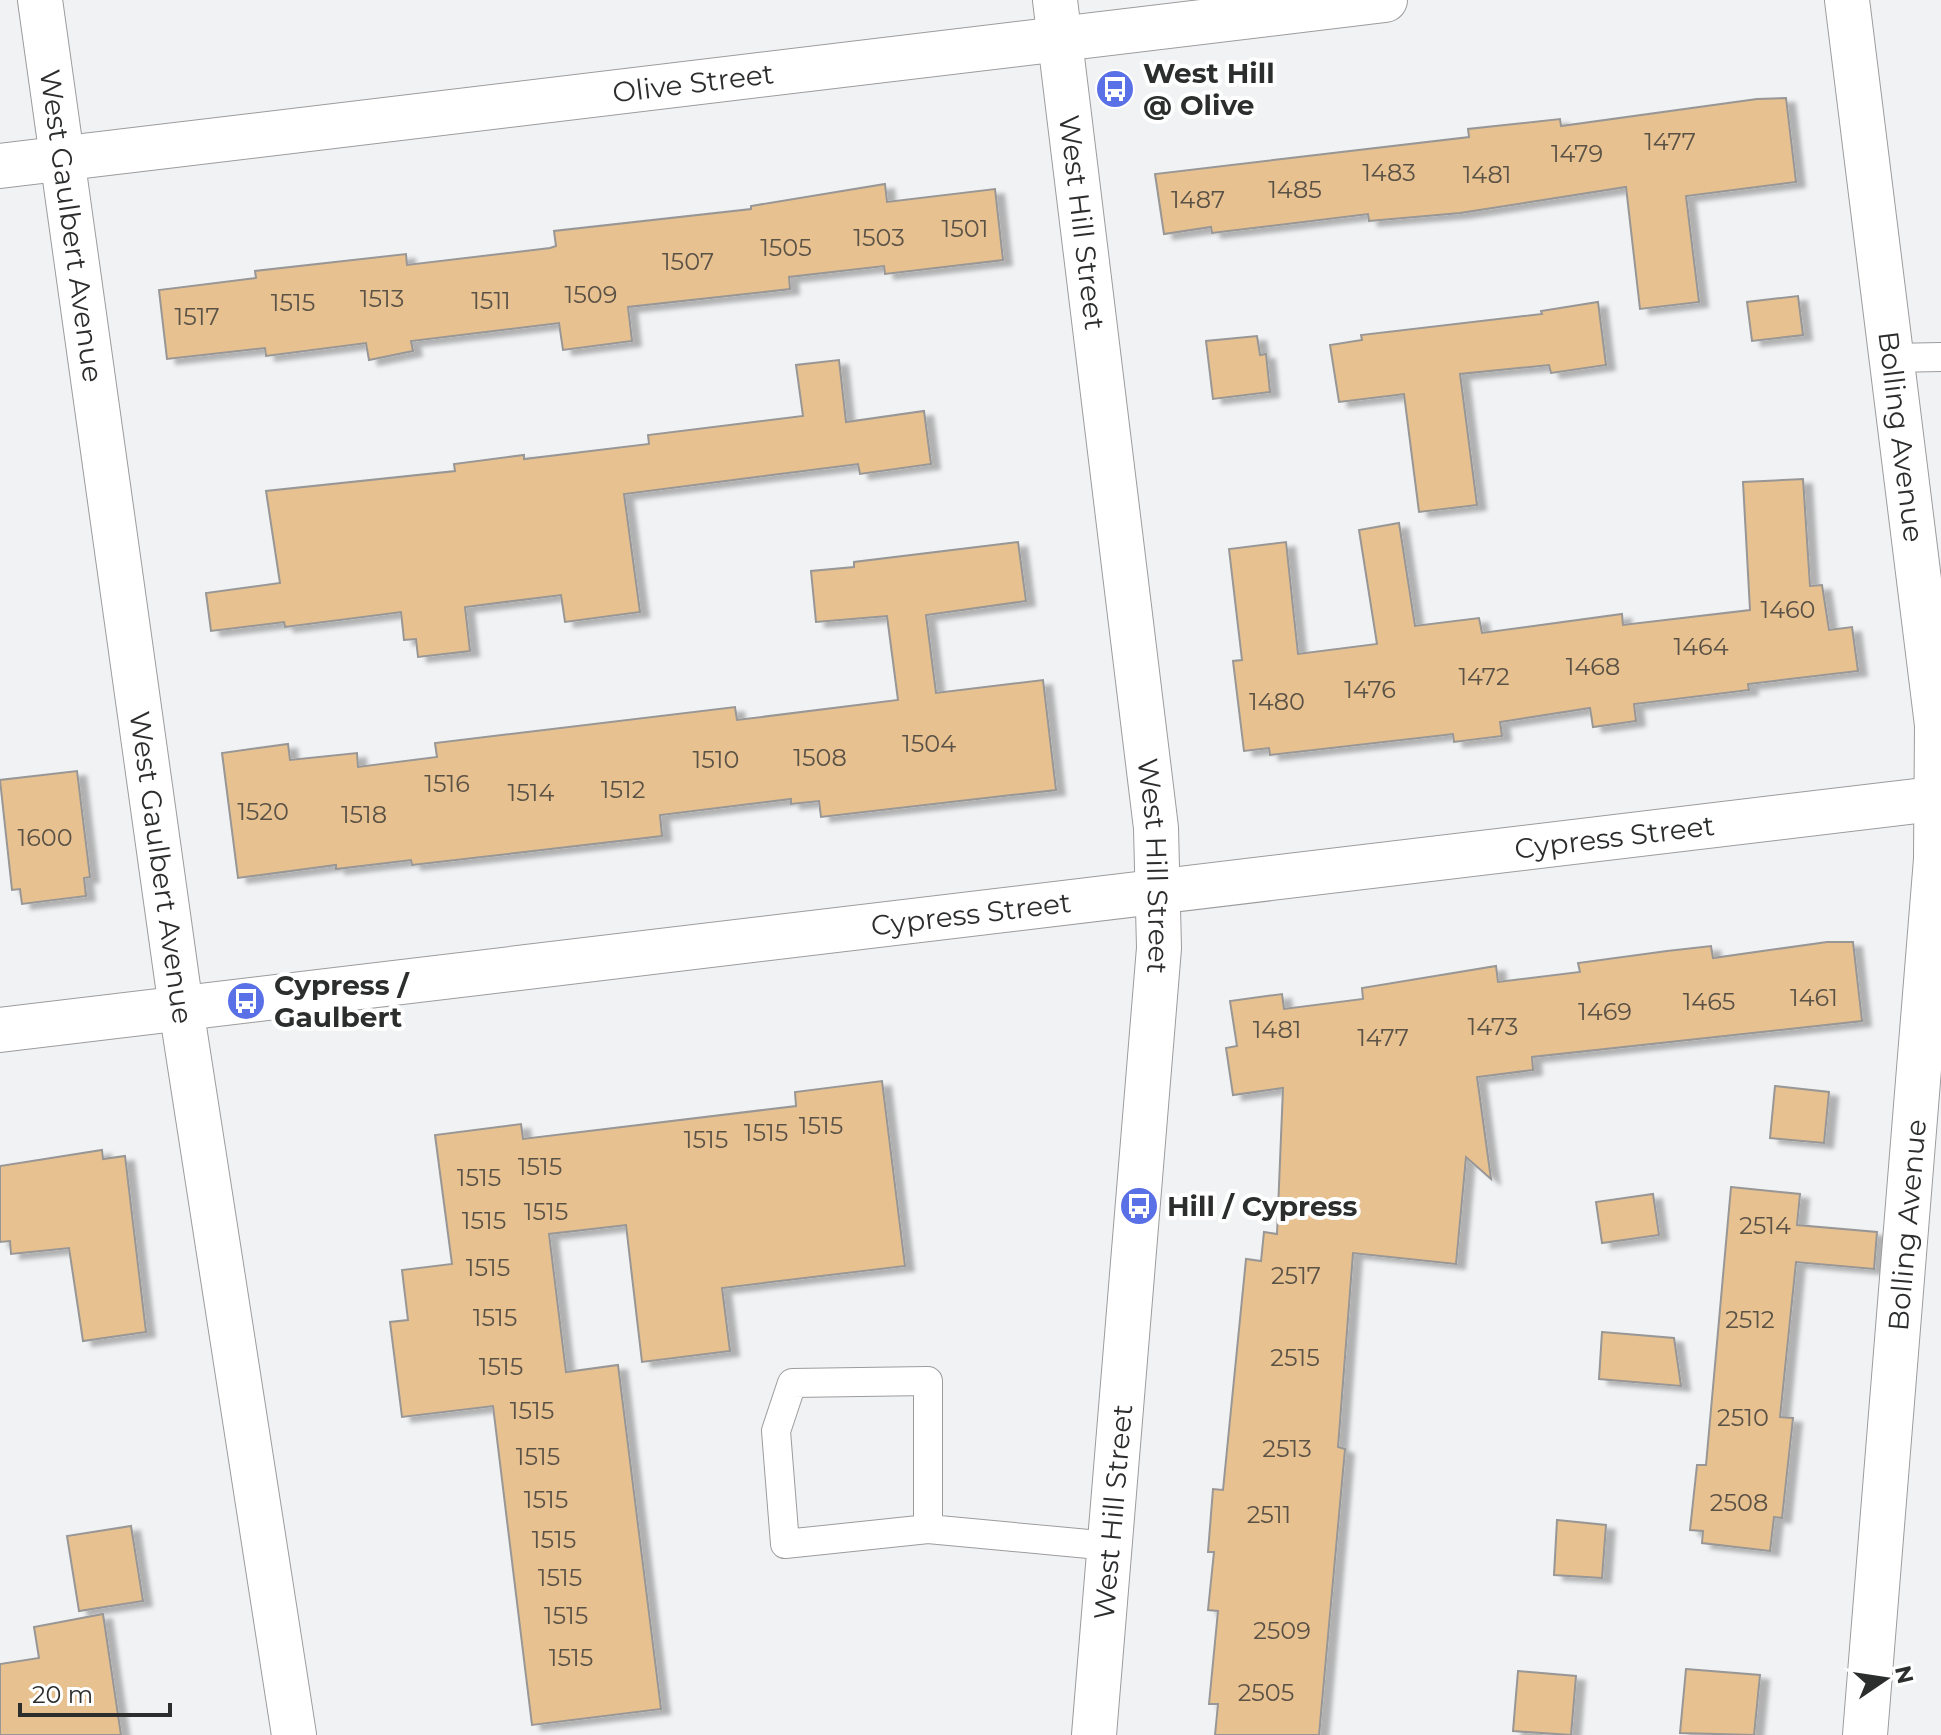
<svg xmlns="http://www.w3.org/2000/svg" width="1941" height="1735" viewBox="0 0 1941 1735" font-family="Montserrat,sans-serif">
<defs>
<filter id="shadow"><feDropShadow dx="9" dy="5" stdDeviation="2" flood-color="#0004"/></filter>
</defs>
<rect width="100%" height="100%" fill="#f1f2f3"/>
<g fill="#e8c191" stroke="#989796" stroke-width="2" filter="url(#shadow)">
<path d="M 1786,98 L 1796,182 L 1686,196 L 1699,302 L 1640,309 L 1626,187 L 1460,213 L 1369,221 L 1368,214 L 1212,233 L 1211,227 L 1164,234 L 1155,174 L 1469,137 L 1468,129 L 1560,119 L 1561,126 L 1757,99 Z"/>
<path d="M 885,184 L 887,202 L 995,189 L 1003,260 L 885,274 L 884,266 L 789,277 L 790,289 L 628,307 L 632,341 L 563,350 L 559,323 L 411,341 L 413,351 L 369,360 L 366,343 L 266,356 L 265,348 L 167,359 L 159,290 L 256,278 L 255,271 L 406,254 L 407,265 L 550,248 L 556,246 L 554,231 L 751,209 L 751,206 Z"/>
<path d="M 1798,296 L 1803,335 L 1752,341 L 1747,302 Z"/>
<path d="M 1598,302 L 1606,365 L 1551,373 L 1549,365 L 1460,374 L 1477,505 L 1419,512 L 1404,394 L 1339,402 L 1330,345 L 1362,340 L 1361,335 L 1542,314 L 1541,311 Z"/>
<path d="M 1257,336 L 1260,355 L 1266,354 L 1270,392 L 1213,399 L 1206,341 Z"/>
<path d="M 839,360 L 846,422 L 924,411 L 931,464 L 860,474 L 858,464 L 624,494 L 640,612 L 565,622 L 561,595 L 465,607 L 470,651 L 418,657 L 416,639 L 404,640 L 401,612 L 285,627 L 284,622 L 211,631 L 206,593 L 280,583 L 266,491 L 455,471 L 454,464 L 524,455 L 524,459 L 649,444 L 648,435 L 803,416 L 796,365 Z"/>
<path d="M 1803,479 L 1810,586 L 1822,585 L 1829,630 L 1852,627 L 1858,671 L 1748,684 L 1749,690 L 1634,704 L 1636,721 L 1593,727 L 1590,708 L 1500,722 L 1502,736 L 1454,742 L 1453,734 L 1270,755 L 1269,748 L 1244,751 L 1233,661 L 1242,660 L 1229,549 L 1286,542 L 1298,654 L 1377,644 L 1359,530 L 1399,523 L 1415,626 L 1479,618 L 1482,633 L 1622,614 L 1623,625 L 1750,610 L 1743,482 Z"/>
<path d="M 1018,542 L 1026,601 L 926,615 L 936,693 L 1043,680 L 1056,790 L 821,817 L 819,801 L 791,804 L 791,799 L 660,815 L 662,836 L 412,865 L 411,860 L 336,869 L 336,865 L 238,878 L 222,753 L 288,744 L 290,760 L 357,753 L 358,767 L 437,757 L 435,743 L 735,707 L 737,720 L 898,700 L 887,616 L 816,622 L 811,571 L 854,567 L 854,562 Z"/>
<path d="M 77,771 L 90,877 L 84,878 L 86,896 L 22,904 L 20,889 L 12,890 L 0,780 Z"/>
<path d="M 1827,942 L 1853,942 L 1862,1021 L 1532,1057 L 1533,1070 L 1477,1077 L 1491,1179 L 1466,1157 L 1456,1264 L 1353,1253 L 1338,1447 L 1345,1449 L 1319,1735 L 1215,1735 L 1218,1704 L 1209,1704 L 1218,1611 L 1208,1610 L 1214,1552 L 1208,1552 L 1213,1489 L 1223,1490 L 1246,1259 L 1261,1261 L 1264,1232 L 1277,1234 L 1283,1088 L 1233,1095 L 1226,1048 L 1237,1046 L 1230,1001 L 1282,994 L 1284,1009 L 1363,999 L 1362,988 L 1496,966 L 1498,982 L 1580,972 L 1578,963 L 1667,951 L 1711,946 L 1713,958 Z"/>
<path d="M 882,1081 L 905,1266 L 722,1288 L 730,1351 L 642,1362 L 626,1225 L 549,1234 L 566,1372 L 618,1365 L 661,1709 L 532,1725 L 493,1406 L 402,1417 L 390,1322 L 408,1320 L 402,1270 L 452,1264 L 435,1135 L 521,1124 L 523,1139 L 796,1106 L 795,1092 Z"/>
<path d="M 1775,1086 L 1829,1092 L 1824,1143 L 1770,1138 Z"/>
<path d="M 102,1150 L 103,1159 L 125,1156 L 146,1332 L 83,1341 L 69,1248 L 11,1254 L 10,1241 L 0,1242 L 0,1166 Z"/>
<path d="M 1731,1187 L 1800,1194 L 1797,1225 L 1877,1232 L 1874,1269 L 1796,1262 L 1780,1417 L 1793,1418 L 1782,1518 L 1774,1517 L 1770,1551 L 1702,1543 L 1703,1531 L 1690,1530 L 1697,1465 L 1706,1465 Z"/>
<path d="M 1653,1194 L 1659,1235 L 1602,1243 L 1596,1202 Z"/>
<path d="M 1602,1332 L 1674,1338 L 1681,1386 L 1599,1379 Z"/>
<path d="M 1557,1520 L 1606,1525 L 1602,1578 L 1554,1575 Z"/>
<path d="M 131,1526 L 143,1601 L 79,1611 L 67,1536 Z"/>
<path d="M 103,1614 L 121,1735 L 0,1735 L 0,1664 L 39,1658 L 34,1627 Z"/>
<path d="M 1686,1669 L 1760,1675 L 1754,1735 L 1680,1733 Z"/>
<path d="M 1518,1671 L 1576,1676 L 1571,1735 L 1513,1731 Z"/>
</g>
<g fill="none" stroke-linecap="round" stroke-linejoin="round">
<defs>
<g id="lane">
<path d="M 1892,358 L 1941,357"/>
<path d="M 928,1529 L 785,1544 L 776,1431 L 792,1383 L 928,1381 L 928,1529 L 1110,1546"/>
</g>
<g id="street">
<path id="s1" d="M 40,0 L 181,1008 L 294,1735"/>
<path id="s2" d="M 1055,0 L 1156,828 L 1159,948 L 1094,1735"/>
<path id="s3" d="M 1847,0 L 1937,725 L 1936,859 L 1865,1735"/>
<path id="s4" d="M 0,166 L 1385,0"/>
<path id="s5" d="M 0,1030 L 1941,798"/>
</g>
</defs>
<use href="#lane" stroke="#9c9c9e" stroke-width="30"/>
<use href="#street" stroke="#9c9c9e" stroke-width="46"/>
<use href="#lane" stroke="#fff" stroke-width="28"/>
<use href="#street" stroke="#fff" stroke-width="44"/>
</g>
<defs>
<symbol id="bus-disc" viewBox="-11 -11 22 22"><circle r="9.5" fill="#5a70e7" stroke="#fff"/><path d="M-5-6H5V4H4V6H2V4H-2V6H-4V4H-5ZM-3.5-4V0h7V-4ZM-3.5 1.2v1.5H-2V1.2ZM2 1.2v1.5H3.5V1.2Z" fill="#fff"/></symbol>
</defs>
<g fill-rule="evenodd">
<use href="#bus-disc" x="1093" y="67" width="44" height="44"/>
<use href="#bus-disc" x="224" y="979" width="44" height="44"/>
<use href="#bus-disc" x="1117" y="1184" width="44" height="44"/>
</g>
<g text-anchor="middle" dominant-baseline="central" stroke-width="8" stroke-linejoin="round" paint-order="stroke">
<g font-size="24" fill="#5b5246">
<text x="1670" y="141">1477</text>
<text x="1577" y="153">1479</text>
<text x="1389" y="172">1483</text>
<text x="1487" y="174">1481</text>
<text x="1295" y="189">1485</text>
<text x="1198" y="199">1487</text>
<text x="965" y="228">1501</text>
<text x="879" y="237">1503</text>
<text x="786" y="247">1505</text>
<text x="688" y="261">1507</text>
<text x="591" y="294">1509</text>
<text x="382" y="298">1513</text>
<text x="491" y="300">1511</text>
<text x="293" y="302">1515</text>
<text x="197" y="316">1517</text>
<text x="1788" y="609">1460</text>
<text x="1701" y="646">1464</text>
<text x="1593" y="666">1468</text>
<text x="1484" y="676">1472</text>
<text x="1370" y="689">1476</text>
<text x="1277" y="701">1480</text>
<text x="929" y="743">1504</text>
<text x="820" y="757">1508</text>
<text x="716" y="759">1510</text>
<text x="447" y="783">1516</text>
<text x="623" y="789">1512</text>
<text x="531" y="792">1514</text>
<text x="263" y="811">1520</text>
<text x="364" y="814">1518</text>
<text x="45" y="837">1600</text>
<text x="1814" y="997">1461</text>
<text x="1709" y="1001">1465</text>
<text x="1605" y="1011">1469</text>
<text x="1493" y="1026">1473</text>
<text x="1277" y="1029">1481</text>
<text x="1383" y="1037">1477</text>
<text x="821" y="1125">1515</text>
<text x="766" y="1132">1515</text>
<text x="706" y="1139">1515</text>
<text x="540" y="1166">1515</text>
<text x="479" y="1177">1515</text>
<text x="546" y="1211">1515</text>
<text x="484" y="1220">1515</text>
<text x="1765" y="1225">2514</text>
<text x="488" y="1267">1515</text>
<text x="1296" y="1275">2517</text>
<text x="495" y="1317">1515</text>
<text x="1750" y="1319">2512</text>
<text x="1295" y="1357">2515</text>
<text x="501" y="1366">1515</text>
<text x="532" y="1410">1515</text>
<text x="1743" y="1417">2510</text>
<text x="1287" y="1448">2513</text>
<text x="538" y="1456">1515</text>
<text x="546" y="1499">1515</text>
<text x="1739" y="1502">2508</text>
<text x="1269" y="1514">2511</text>
<text x="554" y="1539">1515</text>
<text x="560" y="1577">1515</text>
<text x="566" y="1615">1515</text>
<text x="1282" y="1630">2509</text>
<text x="571" y="1657">1515</text>
<text x="1266" y="1692">2505</text>
</g>
<g font-size="28" font-weight="bold" fill="#2c2d2d" stroke="#fff" text-anchor="start">
<text x="1143" y="73">West Hill<tspan x="1143" dy="32">@ Olive</tspan></text>
<text x="274" y="985">Cypress /<tspan x="274" dy="32">Gaulbert</tspan></text>
<text x="1167" y="1206">Hill / Cypress</text>
</g>
<g font-size="28" fill="#2c2d2d" stroke="#fff">
<text stroke="none"><textPath href="#s4" startOffset="698">Olive Street</textPath></text>
<text stroke="none"><textPath href="#s2" startOffset="224">West Hill Street</textPath></text>
<text stroke="none"><textPath href="#s1" startOffset="228">West Gaulbert Avenue</textPath></text>
<text stroke="none"><textPath href="#s3" startOffset="440">Bolling Avenue</textPath></text>
<text stroke="none"><textPath href="#s5" startOffset="1626">Cypress Street</textPath></text>
<text stroke="none"><textPath href="#s2" startOffset="872">West Hill Street</textPath></text>
<text stroke="none"><textPath href="#s1" startOffset="876">West Gaulbert Avenue</textPath></text>
<text stroke="none"><textPath href="#s5" startOffset="978">Cypress Street</textPath></text>
<text transform="translate(1907 1225) rotate(-85)">Bolling Avenue</text>
<text transform="translate(1113 1512) rotate(-85)">West Hill Street</text>
</g>
</g>
<g transform="translate(1885 1679) rotate(77)" stroke="#ffffff" stroke-width="6" paint-order="stroke">
<path d="M0-6L14 30L0 20L-14 30Z" fill="#2c2d2d"/>
<text y="-12" font-size="22" font-weight="bold" text-anchor="middle" fill="#2c2d2d">N</text>
</g>
<path d="M20 1703v12h150v-12" fill="none" stroke="#2c2d2d" stroke-width="4"/>
<text x="32" y="1703" font-size="24" fill="#2c2d2d" stroke="#ffffff" stroke-width="6" paint-order="stroke">20 m</text>
</svg>
